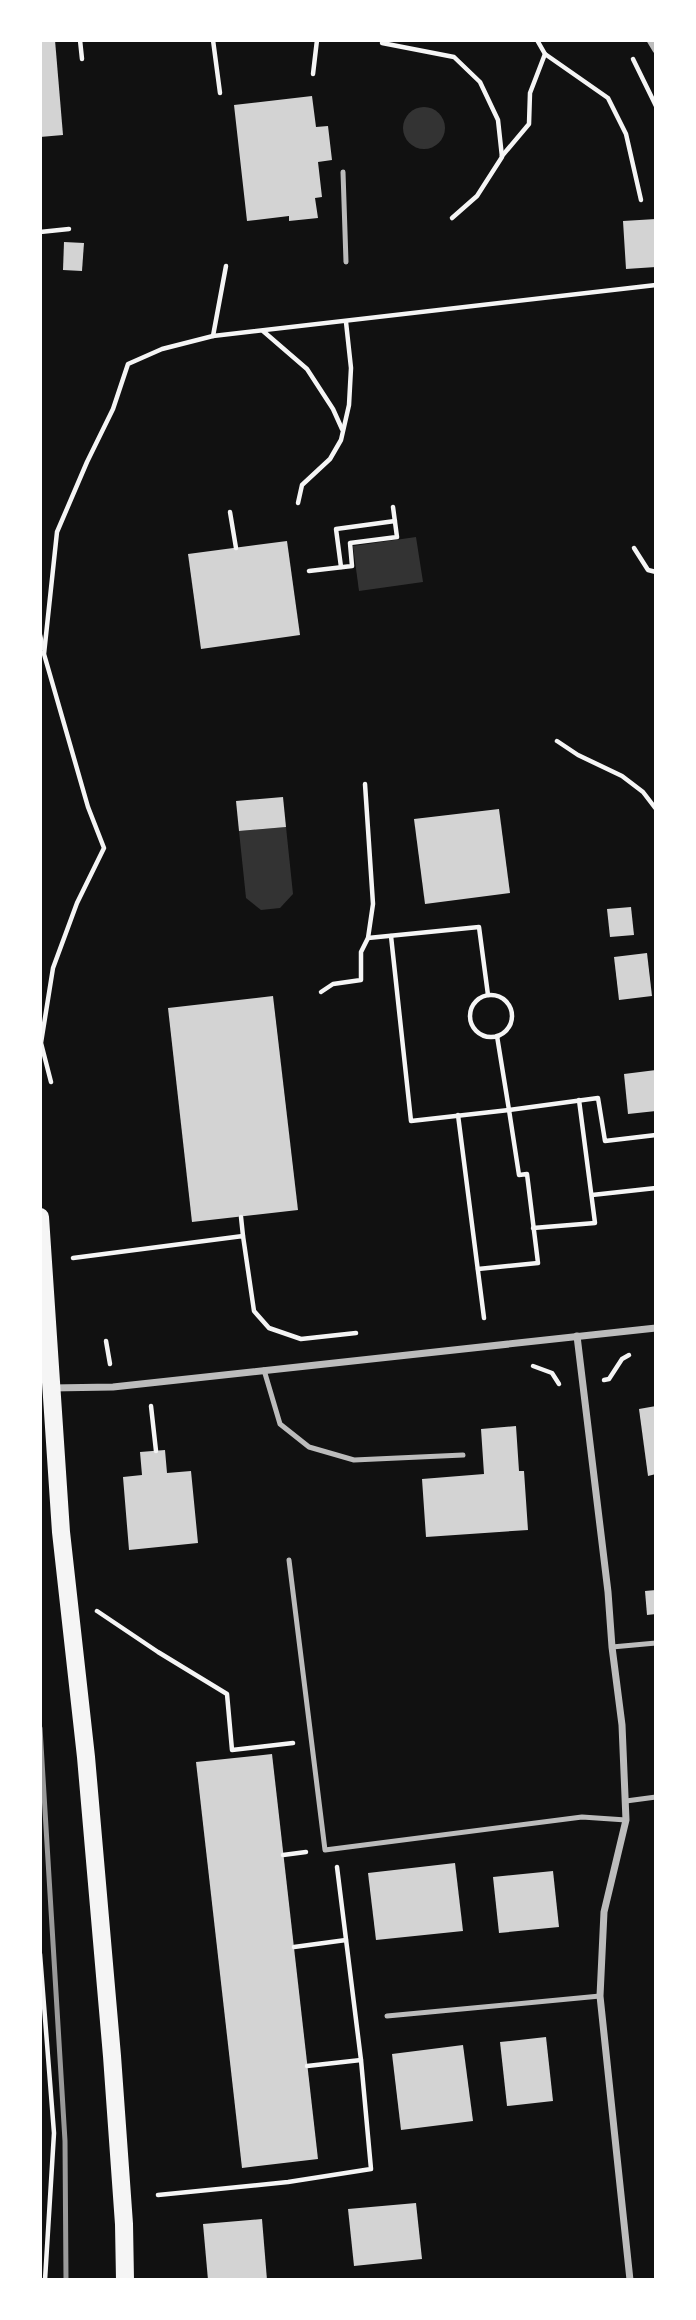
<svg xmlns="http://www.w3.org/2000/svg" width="696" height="2320" viewBox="0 0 696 2320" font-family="Rubik,sans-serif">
<rect width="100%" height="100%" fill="#111"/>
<g fill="#333">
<circle cx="424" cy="128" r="21"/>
<path d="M 416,537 L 423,582 L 359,591 L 353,546 Z"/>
<path d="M 286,827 L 293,894 L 280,908 L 261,910 L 246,898 L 239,831 Z"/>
</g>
<g fill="#d3d3d3">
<path d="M 40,40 L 55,40 L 63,135 L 40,137 Z"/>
<path d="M 312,96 L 316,127 L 328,126 L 332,160 L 318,162 L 322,197 L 315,198 L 318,218 L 289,221 L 289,216 L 247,221 L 234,105 Z"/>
<path d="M 656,219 L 656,267 L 626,269 L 623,221 Z"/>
<path d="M 64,242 L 84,243 L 82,271 L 63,270 Z"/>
<path d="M 287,541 L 300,635 L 201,649 L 188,554 Z"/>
<path d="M 283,797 L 286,827 L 239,831 L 236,801 Z"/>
<path d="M 499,809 L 510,893 L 425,904 L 414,819 Z"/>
<path d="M 631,907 L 634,935 L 610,937 L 607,909 Z"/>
<path d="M 647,953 L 652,996 L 619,1000 L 614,957 Z"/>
<path d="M 273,996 L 298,1210 L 192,1222 L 168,1008 Z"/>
<path d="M 656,1070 L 656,1111 L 628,1114 L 624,1074 Z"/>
<path d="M 656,1406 L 656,1474 L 648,1476 L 639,1409 Z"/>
<path d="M 516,1426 L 519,1471 L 524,1471 L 528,1530 L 426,1537 L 422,1479 L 484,1474 L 481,1429 Z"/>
<path d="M 165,1450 L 167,1473 L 191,1471 L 198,1543 L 129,1550 L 123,1477 L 142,1475 L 140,1452 Z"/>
<path d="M 656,1590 L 656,1614 L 647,1615 L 645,1591 Z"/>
<path d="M 272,1754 L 318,2159 L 242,2168 L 196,1762 Z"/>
<path d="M 455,1863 L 463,1931 L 376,1940 L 368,1873 Z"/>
<path d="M 553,1871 L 559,1927 L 499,1933 L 493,1877 Z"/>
<path d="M 546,2037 L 553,2101 L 507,2106 L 500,2042 Z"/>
<path d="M 463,2045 L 473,2121 L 401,2130 L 392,2054 Z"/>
<path d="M 416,2203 L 422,2259 L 354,2266 L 348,2209 Z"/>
<path d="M 262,2219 L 267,2280 L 208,2280 L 203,2224 Z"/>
</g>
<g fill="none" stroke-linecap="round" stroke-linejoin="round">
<g stroke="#f5f5f5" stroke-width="4.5">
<path d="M 80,40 L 82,59"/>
<path d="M 213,40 L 220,93"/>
<path d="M 537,40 L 545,54 L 608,98 L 626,134 L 641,200"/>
<path d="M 382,43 L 454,57 L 480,82 L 498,120 L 502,157 L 477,196 L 452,218"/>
<path d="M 633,59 L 656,106"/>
<path d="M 313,74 L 317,40"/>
<path d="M 502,156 L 529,124 L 530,93 L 545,54"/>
<path d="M 40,232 L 69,229"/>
<path d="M 263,331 L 307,369 L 333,409 L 342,429"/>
<path d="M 213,336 L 226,266"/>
<path d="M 298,503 L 302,485 L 330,459 L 341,440 L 349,405 L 351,368 L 346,322"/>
<path d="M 230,512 L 236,548"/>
<path d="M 634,548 L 648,570 L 656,572"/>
<path d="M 341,567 L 336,529 L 395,521"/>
<path d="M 309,571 L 352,566 L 350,543 L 397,537 L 393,507"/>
<path d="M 40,635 L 43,648"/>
<path d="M 557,741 L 578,755 L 622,776 L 643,792 L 656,809"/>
<path d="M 391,936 L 411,1121 L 509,1110 L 519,1175 L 527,1174 L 538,1263 L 478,1269"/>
<path d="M 368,938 L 479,927 L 488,995"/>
<path d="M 321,992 L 333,984 L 361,980 L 361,952 L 368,938 L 373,904 L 365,784"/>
<circle cx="491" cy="1016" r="21"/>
<path d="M 497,1036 L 509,1110 L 598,1098 L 605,1141 L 656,1135"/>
<path d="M 51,1082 L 41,1043 L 53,968 L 77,903 L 104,848 L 88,807 L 44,654 L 57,532 L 87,462 L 113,409 L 128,364 L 162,349 L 213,336 L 656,285"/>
<path d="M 458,1115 L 484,1318"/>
<path d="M 592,1195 L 656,1188"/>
<path d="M 241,1217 L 243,1236"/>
<path d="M 533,1228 L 595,1223 L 579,1100"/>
<path d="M 73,1258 L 243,1236 L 254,1311 L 269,1328 L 301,1339 L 356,1333"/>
<path d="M 106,1341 L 110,1364"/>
<path d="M 533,1366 L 552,1373 L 559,1384"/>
<path d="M 604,1380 L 609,1379 L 622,1359 L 629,1355"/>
<path d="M 151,1406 L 156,1451"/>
<path d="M 97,1611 L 158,1652 L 227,1694 L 232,1750 L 293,1743"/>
<path d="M 283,1855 L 306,1852"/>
<path d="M 294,1947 L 346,1940"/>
<path d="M 40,1954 L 54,2133 L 45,2280"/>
<path d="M 307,2066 L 361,2060"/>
<path d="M 158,2195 L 288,2182 L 371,2169 L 361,2060 L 337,1867"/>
</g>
<g stroke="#bcbcbc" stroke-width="5">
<path d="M 343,172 L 346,262"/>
<path d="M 264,1370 L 280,1424 L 309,1447 L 354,1460 L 463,1455"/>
<path d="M 289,1560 L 325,1850 L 582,1817 L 626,1820"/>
<path d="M 612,1647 L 656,1643"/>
<path d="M 626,1801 L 656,1797"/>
<path d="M 387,2016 L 600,1996"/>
</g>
<g stroke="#bcbcbc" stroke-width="7">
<path d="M 650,40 L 656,50"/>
<path d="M 577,1336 L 608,1592 L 612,1647 L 622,1725 L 626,1820 L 604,1912 L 600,1996 L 630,2280"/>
<path d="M 51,1388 L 113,1387 L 656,1328"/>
</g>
<path stroke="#f5f5f5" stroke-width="18" d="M 40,1217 L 61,1532 L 86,1757 L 112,2056 L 124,2224 L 125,2280"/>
<path stroke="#9a9a9a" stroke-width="5" d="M 40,1728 L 65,2141 L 66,2280"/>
</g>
<rect width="696" height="2320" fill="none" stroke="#ffffff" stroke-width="84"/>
</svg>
